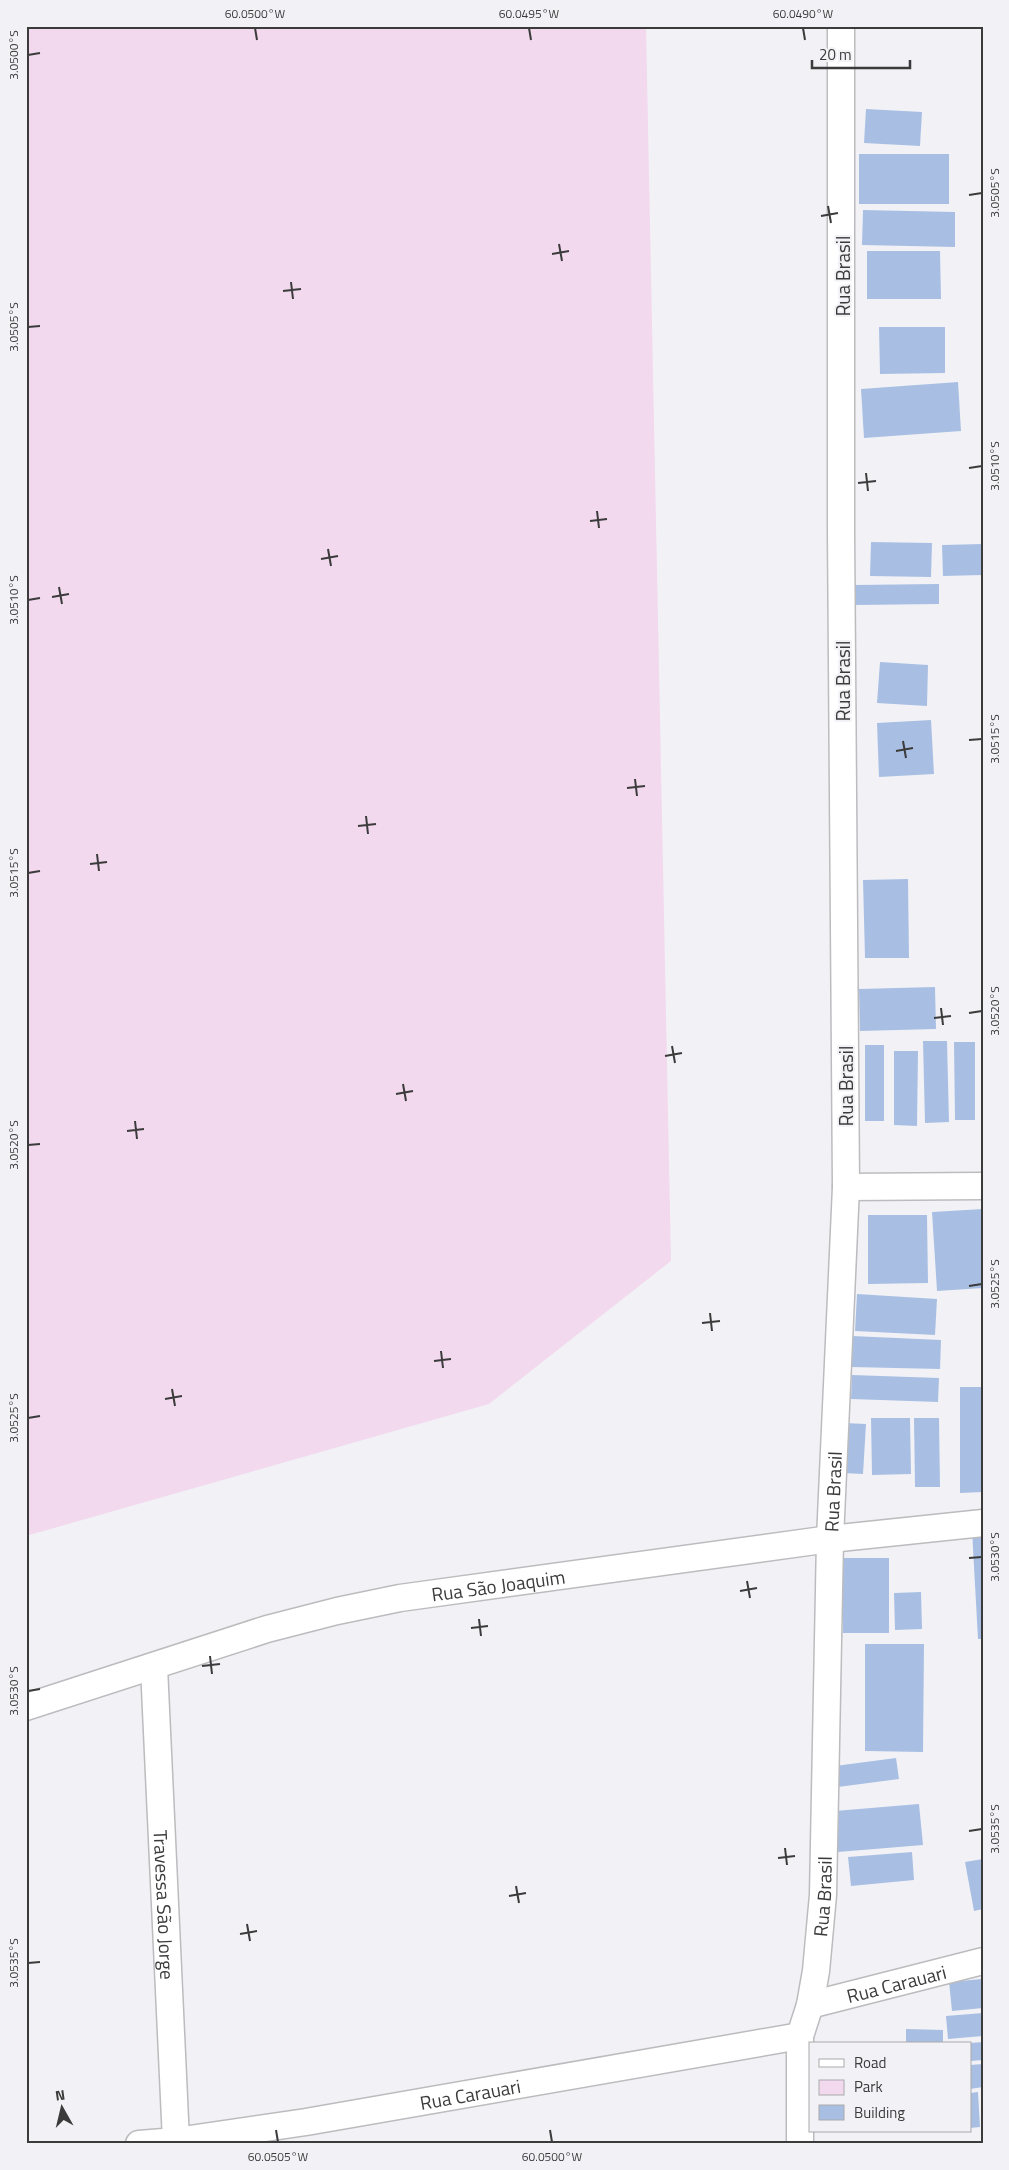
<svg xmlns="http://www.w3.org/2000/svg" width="1009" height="2170" viewBox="0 0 1009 2170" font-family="'Titillium Web',sans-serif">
<rect width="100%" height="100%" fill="#f2f2f6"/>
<path fill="#f3d9ee" d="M 26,26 L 646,26 L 671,1261 L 489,1404 L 26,1536 Z"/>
<g fill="#a8bfe3">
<path d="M 866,109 L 922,112 L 920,146 L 864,143 Z"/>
<rect x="859" y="154" width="90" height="50"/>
<path d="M 863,210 L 955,212 L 955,247 L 862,245 Z"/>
<path d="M 867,251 L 940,251 L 941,299 L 867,299 Z"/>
<path d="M 879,327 L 945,327 L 945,373 L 880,374 Z"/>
<path d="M 958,382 L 961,431 L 864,438 L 861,389 Z"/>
<path d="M 871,542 L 932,543 L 931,577 L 870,576 Z"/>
<path d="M 983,544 L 983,575 L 943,576 L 942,545 Z"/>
<path d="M 939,584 L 939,604 L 855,605 L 854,585 Z"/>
<path d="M 880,662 L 928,665 L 927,706 L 877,703 Z"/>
<path d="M 931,720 L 934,774 L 879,777 L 877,723 Z"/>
<path d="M 908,879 L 909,958 L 865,958 L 863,880 Z"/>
<path d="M 935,987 L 936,1029 L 860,1031 L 859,989 Z"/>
<path d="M 923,1041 L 947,1041 L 949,1122 L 925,1123 Z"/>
<path d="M 954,1042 L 975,1042 L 975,1120 L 955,1120 Z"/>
<rect x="865" y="1045" width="19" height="76"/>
<path d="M 894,1051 L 918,1051 L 917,1126 L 894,1125 Z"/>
<path d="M 983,1209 L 983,1288 L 937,1291 L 932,1212 Z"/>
<path d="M 868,1215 L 927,1215 L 928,1283 L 868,1284 Z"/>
<path d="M 857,1294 L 937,1299 L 935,1335 L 855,1331 Z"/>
<path d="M 852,1336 L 941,1340 L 940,1369 L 851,1367 Z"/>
<path d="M 852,1375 L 939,1378 L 938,1402 L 851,1399 Z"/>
<path d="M 960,1387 L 983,1387 L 983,1492 L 960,1493 Z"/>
<path d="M 871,1418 L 910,1418 L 911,1474 L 872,1475 Z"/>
<path d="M 914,1418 L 939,1418 L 940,1487 L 915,1487 Z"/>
<path d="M 845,1423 L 866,1424 L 863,1474 L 842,1473 Z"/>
<path d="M 983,1529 L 983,1639 L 978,1639 L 972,1530 Z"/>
<rect x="843" y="1558" width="46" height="75"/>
<path d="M 921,1592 L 922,1629 L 895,1630 L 894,1593 Z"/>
<path d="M 865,1644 L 924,1644 L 923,1752 L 865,1751 Z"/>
<path d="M 896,1758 L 899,1779 L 838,1787 L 835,1766 Z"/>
<path d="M 919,1804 L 923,1845 L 838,1852 L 835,1811 Z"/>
<path d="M 912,1852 L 914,1880 L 851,1886 L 848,1857 Z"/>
<path d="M 983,1859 L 983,1909 L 974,1911 L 965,1862 Z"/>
<path d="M 982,1979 L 983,2008 L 952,2011 L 949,1982 Z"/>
<path d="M 983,2013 L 983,2036 L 948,2039 L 946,2016 Z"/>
<path d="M 906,2029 L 943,2030 L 943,2044 L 906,2044 Z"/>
<path d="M 983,2042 L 983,2060 L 970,2061 L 970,2043 Z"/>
<path d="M 983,2064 L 983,2087 L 970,2089 L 970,2065 Z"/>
<path d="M 978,2092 L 980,2127 L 970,2128 L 970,2093 Z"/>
</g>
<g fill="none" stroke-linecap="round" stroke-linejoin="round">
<defs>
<g id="street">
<path d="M 846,1187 L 983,1186"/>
<path id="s1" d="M 154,1667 L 176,2141"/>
<path id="s2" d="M 26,1707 L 267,1629 L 337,1611 L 400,1598 L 830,1539 L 983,1523"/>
<path id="s3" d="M 810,2005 L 983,1961"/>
<path id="s4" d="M 139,2144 L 176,2141 L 306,2122 L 800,2036"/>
<path id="s5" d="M 800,2144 L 800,2036 L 810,2005 L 816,1971 L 823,1895 L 830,1539 L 846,1187 L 841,531 L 841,26"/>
</g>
</defs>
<use href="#street" stroke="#bcbcbf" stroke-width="29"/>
<use href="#street" stroke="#fff" stroke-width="26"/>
</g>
<path fill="none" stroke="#3b3b3c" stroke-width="2" d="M 255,28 L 257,40M 529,28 L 531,40M 803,28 L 805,40M 28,55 L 40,53M 969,195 L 982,193M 828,206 L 831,223M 821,216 L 838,213M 559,244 L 562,261M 552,254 L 569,251M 291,282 L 293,299M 283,291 L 301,289M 28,327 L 40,326M 969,468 L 982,466M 866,473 L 868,491M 858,483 L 876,481M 597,511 L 599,528M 590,521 L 607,519M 328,549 L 331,566M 321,559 L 338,556M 59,587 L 62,604M 52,597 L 69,594M 28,600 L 40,598M 969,740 L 982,739M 903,741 L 906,758M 896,751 L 913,748M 635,779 L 637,796M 627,788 L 645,786M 366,816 L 368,834M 358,826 L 376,824M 97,854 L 99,871M 90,864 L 107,862M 28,873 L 40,871M 941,1008 L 943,1025M 969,1013 L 982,1011M 934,1018 L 951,1016M 672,1046 L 675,1063M 665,1056 L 682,1053M 403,1084 L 406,1101M 396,1094 L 413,1091M 135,1121 L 137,1139M 127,1131 L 144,1129M 28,1145 L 40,1144M 969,1286 L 982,1284M 710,1313 L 712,1331M 702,1323 L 720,1321M 441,1351 L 443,1368M 434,1361 L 451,1359M 172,1389 L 175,1406M 165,1399 L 182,1396M 28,1418 L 40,1416M 969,1558 L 982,1557M 747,1581 L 750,1598M 740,1591 L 757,1588M 479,1619 L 481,1636M 471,1628 L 488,1626M 210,1656 L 212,1674M 202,1666 L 220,1664M 28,1691 L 40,1689M 969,1831 L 982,1829M 785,1848 L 787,1865M 778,1858 L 795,1856M 516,1886 L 519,1903M 509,1896 L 526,1893M 247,1924 L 250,1941M 240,1934 L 257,1931M 28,1963 L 40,1962M 276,2130 L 278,2142M 550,2130 L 552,2142"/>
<g text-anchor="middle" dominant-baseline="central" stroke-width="4" stroke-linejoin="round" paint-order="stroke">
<g font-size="19" fill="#3b3b3c" stroke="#f2f2f6">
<text transform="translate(842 276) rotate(-90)">Rua Brasil</text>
<text transform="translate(842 681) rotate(-90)">Rua Brasil</text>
<text transform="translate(845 1086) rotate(-90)">Rua Brasil</text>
<text stroke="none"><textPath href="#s5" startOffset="655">Rua Brasil</textPath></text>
<text stroke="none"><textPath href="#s2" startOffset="489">Rua São Joaquim</textPath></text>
<text stroke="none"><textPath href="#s5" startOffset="250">Rua Brasil</textPath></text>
<text stroke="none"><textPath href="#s1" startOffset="238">Travessa São Jorge</textPath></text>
<text stroke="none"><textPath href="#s3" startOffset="89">Rua Carauari</textPath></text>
<text stroke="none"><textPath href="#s4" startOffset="335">Rua Carauari</textPath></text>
</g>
</g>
<rect width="1009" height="2170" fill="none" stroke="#f2f2f6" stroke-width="55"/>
<rect x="809" y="2042" width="162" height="90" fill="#f2f2f6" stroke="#a9a9ac"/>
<rect x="819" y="2059" width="25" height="8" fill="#ffffff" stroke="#a9a9ac"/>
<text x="854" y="2068" font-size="15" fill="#3b3b3c">Road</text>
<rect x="819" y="2080" width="25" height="15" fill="#f3d9ee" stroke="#a9a9ac"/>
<text x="854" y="2092" font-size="15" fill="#3b3b3c">Park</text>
<rect x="819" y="2105" width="25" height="15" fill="#a8bfe3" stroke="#a9a9ac"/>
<text x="854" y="2118" font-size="15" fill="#3b3b3c">Building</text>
<g transform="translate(62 2108) rotate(352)" stroke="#f2f2f6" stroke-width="4" paint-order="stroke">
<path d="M0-4L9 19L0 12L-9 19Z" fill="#3b3b3c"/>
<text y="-8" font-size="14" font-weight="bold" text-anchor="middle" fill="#3b3b3c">N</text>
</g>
<path d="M812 60v8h98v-8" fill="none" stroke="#3b3b3c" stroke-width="2.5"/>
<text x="819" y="60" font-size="15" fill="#3b3b3c" stroke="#f2f2f6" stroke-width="4" paint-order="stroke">20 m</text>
<rect x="28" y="28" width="954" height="2114" fill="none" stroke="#3b3b3c" stroke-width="2"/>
<g font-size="12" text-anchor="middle" fill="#3b3b3c">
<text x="255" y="18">60.0500°W</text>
<text x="529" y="18">60.0495°W</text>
<text x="803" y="18">60.0490°W</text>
<text transform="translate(14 55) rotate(-90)" y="4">3.0500°S</text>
<text transform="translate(995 193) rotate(-90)" y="4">3.0505°S</text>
<text transform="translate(14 327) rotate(-90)" y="4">3.0505°S</text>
<text transform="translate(995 466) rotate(-90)" y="4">3.0510°S</text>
<text transform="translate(14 600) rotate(-90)" y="4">3.0510°S</text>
<text transform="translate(995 739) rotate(-90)" y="4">3.0515°S</text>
<text transform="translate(14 873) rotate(-90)" y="4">3.0515°S</text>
<text transform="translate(995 1011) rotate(-90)" y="4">3.0520°S</text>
<text transform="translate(14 1145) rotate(-90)" y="4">3.0520°S</text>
<text transform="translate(995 1284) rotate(-90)" y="4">3.0525°S</text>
<text transform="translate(14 1418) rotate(-90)" y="4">3.0525°S</text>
<text transform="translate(995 1557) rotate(-90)" y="4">3.0530°S</text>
<text transform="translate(14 1691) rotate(-90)" y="4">3.0530°S</text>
<text transform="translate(995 1829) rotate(-90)" y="4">3.0535°S</text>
<text transform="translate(14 1963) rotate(-90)" y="4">3.0535°S</text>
<text x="278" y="2161">60.0505°W</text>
<text x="552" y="2161">60.0500°W</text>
</g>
</svg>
